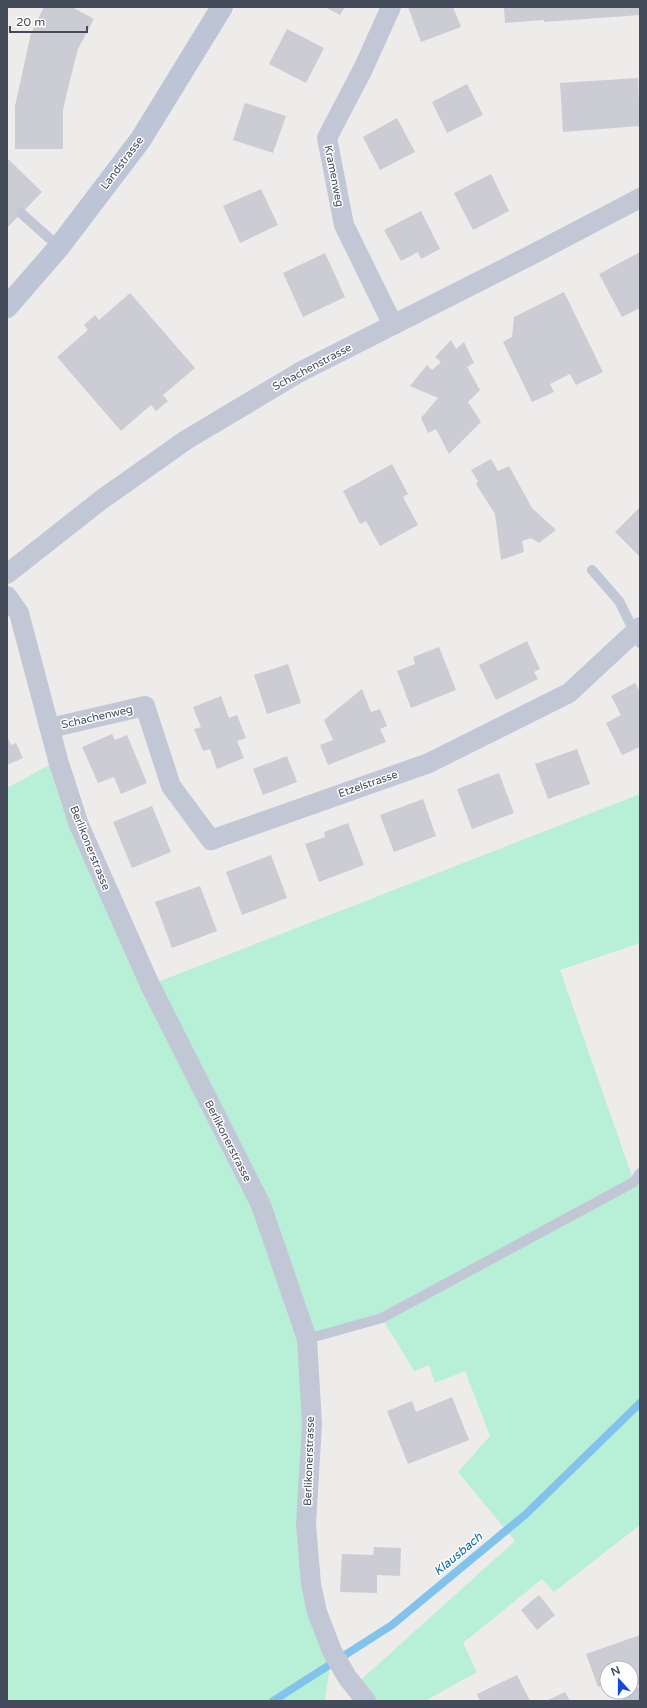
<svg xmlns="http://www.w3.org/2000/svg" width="647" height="1708" viewBox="0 0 647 1708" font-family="'Varela Round',sans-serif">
<rect width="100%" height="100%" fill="#eeeceb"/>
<path fill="#b7efd7" d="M 58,760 L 150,985 L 640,794 L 640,943 L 560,970 L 634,1182 L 640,1186 L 640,1525 L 554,1592 L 542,1579 L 463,1643 L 477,1672 L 425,1701 L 366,1701 L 354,1686 L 515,1541 L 458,1472 L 490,1436 L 465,1371 L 435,1383 L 429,1365 L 414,1371 L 382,1318 L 307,1339 L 306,1525 L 332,1651 L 325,1701 L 7,1701 L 7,788 Z"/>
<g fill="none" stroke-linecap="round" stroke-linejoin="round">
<path stroke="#82c3ed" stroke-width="8" d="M 273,1701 L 392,1625 L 526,1514 L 640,1403"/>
</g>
<g fill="#cbccd4">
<path d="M 44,7 L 72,7 L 94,19 L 78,49 L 70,80 L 63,110 L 63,149 L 15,149 L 15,106 L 31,33 Z"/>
<path d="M 325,7 L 345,7 L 340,15 Z"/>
<path d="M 408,7 L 453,7 L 461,27 L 421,42 Z"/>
<path d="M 504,7 L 640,7 L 640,15 L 544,22 L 544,20 L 505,23 Z"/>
<path d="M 287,29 L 324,48 L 306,83 L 269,64 Z"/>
<path d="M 638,78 L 640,126 L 563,132 L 560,83 Z"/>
<path d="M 467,84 L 483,115 L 447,133 L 432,102 Z"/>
<path d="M 245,103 L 286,116 L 273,153 L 233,140 Z"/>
<path d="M 397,118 L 415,152 L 380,170 L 363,137 Z"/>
<path d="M 7,158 L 42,192 L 7,228 Z"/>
<path d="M 491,174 L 509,211 L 473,230 L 454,193 Z"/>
<path d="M 261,189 L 278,225 L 240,243 L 223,206 Z"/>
<path d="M 421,211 L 440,249 L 421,259 L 418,252 L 401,261 L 384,230 Z"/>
<path d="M 640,252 L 640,308 L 622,317 L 599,274 Z"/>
<path d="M 325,253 L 345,297 L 303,317 L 283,273 Z"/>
<path d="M 564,292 L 603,372 L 576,385 L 570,374 L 550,384 L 554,392 L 532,402 L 503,342 L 512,337 L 514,317 Z"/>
<path d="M 130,293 L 195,368 L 163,395 L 168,401 L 156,411 L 151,405 L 121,431 L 57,357 L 88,330 L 84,325 L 95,315 L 99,320 Z"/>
<path d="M 451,340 L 456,349 L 464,342 L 474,363 L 467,367 L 480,390 L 468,402 L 481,422 L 449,454 L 436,429 L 428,433 L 421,418 L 438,398 L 410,386 L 427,365 L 432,370 L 441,362 L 435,357 Z"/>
<path d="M 491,459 L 498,471 L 509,466 L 532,508 L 556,530 L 539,543 L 531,538 L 522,541 L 524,552 L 501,560 L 495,514 L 476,484 L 478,481 L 471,470 Z"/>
<path d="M 392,464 L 408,494 L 403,497 L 418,525 L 380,546 L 366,521 L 360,524 L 343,491 Z"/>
<path d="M 640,507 L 640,557 L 615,532 Z"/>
<path d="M 527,641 L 540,669 L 534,672 L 538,679 L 496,700 L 479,665 Z"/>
<path d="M 439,647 L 456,690 L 411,708 L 397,671 L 415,664 L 413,657 Z"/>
<path d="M 288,664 L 301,703 L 267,714 L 254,675 Z"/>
<path d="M 635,683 L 640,692 L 640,747 L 622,755 L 606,723 L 621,715 L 611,696 Z"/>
<path d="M 362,689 L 371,712 L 380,709 L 387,726 L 380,729 L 386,742 L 328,765 L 320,745 L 333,740 L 324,720 Z"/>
<path d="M 221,696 L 229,718 L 237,715 L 246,738 L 237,741 L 244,758 L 217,769 L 210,749 L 203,751 L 194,729 L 201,727 L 193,707 Z"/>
<path d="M 112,734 L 115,740 L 127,735 L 147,783 L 121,794 L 114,777 L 98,783 L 82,747 Z"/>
<path d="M 7,736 L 11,745 L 16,743 L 23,758 L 7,765 Z"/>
<path d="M 577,749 L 590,784 L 548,799 L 535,764 Z"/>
<path d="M 287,756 L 297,782 L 263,795 L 253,769 Z"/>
<path d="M 499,773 L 514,813 L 472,829 L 457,789 Z"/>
<path d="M 423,799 L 436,836 L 394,852 L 380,815 Z"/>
<path d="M 152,806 L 171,852 L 132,868 L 113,822 Z"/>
<path d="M 348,823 L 364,865 L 319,882 L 305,844 L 325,837 L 324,832 Z"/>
<path d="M 271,855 L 287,898 L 242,915 L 226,872 Z"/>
<path d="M 200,886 L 217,931 L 172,948 L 155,902 Z"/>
<path d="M 452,1397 L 469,1440 L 408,1464 L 387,1411 L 412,1401 L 416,1412 Z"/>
<path d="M 374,1547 L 401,1548 L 400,1576 L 377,1575 L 377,1593 L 340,1592 L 342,1554 L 373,1555 Z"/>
<path d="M 539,1595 L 555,1615 L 537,1630 L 521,1610 Z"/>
<path d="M 640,1635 L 640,1685 L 631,1688 L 631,1668 L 607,1668 L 607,1684 L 598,1687 L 586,1654 Z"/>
<path d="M 517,1675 L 530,1701 L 480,1701 L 477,1694 Z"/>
<path d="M 565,1692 L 570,1701 L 546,1701 Z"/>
</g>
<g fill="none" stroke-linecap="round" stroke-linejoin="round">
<g stroke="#c1c7d4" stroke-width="10">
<path d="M 21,213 L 59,247"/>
<path d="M 592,570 L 619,601 L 640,643"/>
<path d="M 307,1339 L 382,1318 L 634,1182 L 640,1173"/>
</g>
<g stroke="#c1c7d4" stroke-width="20">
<path d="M 391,7 L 363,69 L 327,138 L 344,225 L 393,325"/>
<path d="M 7,574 L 101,500 L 186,440 L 300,372 L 541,250 L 640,198"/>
<path d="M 7,596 L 19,613 L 58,760 L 79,825 L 150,985 L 261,1205 L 307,1339 L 312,1424 L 306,1525 L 311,1584 L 317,1612 L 332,1651 L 347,1677 L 366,1701"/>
<path d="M 50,728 L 145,706 L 171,786 L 211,840 L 429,763 L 569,693 L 640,627"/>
<path d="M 633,1701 L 640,1697"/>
</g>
<path stroke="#bdc4d6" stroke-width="22" d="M 7,307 L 59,247 L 141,139 L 222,7"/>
</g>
<g text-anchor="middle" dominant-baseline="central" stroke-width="3" stroke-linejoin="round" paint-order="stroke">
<g font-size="11" fill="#444b59" stroke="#fff">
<text transform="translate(122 163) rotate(-53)">Landstrasse</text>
<text transform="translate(334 176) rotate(79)">Kramenweg</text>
<text transform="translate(312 367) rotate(-28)">Schachenstrasse</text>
<text transform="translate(97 717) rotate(-13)">Schachenweg</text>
<text transform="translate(368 784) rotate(-19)">Etzelstrasse</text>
<text transform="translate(90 848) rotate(68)">Berlikonerstrasse</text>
<text transform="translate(228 1141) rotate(63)">Berlikonerstrasse</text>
<text transform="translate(309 1461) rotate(-88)">Berlikonerstrasse</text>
</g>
<g font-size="12" font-style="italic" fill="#0968a7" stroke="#fff">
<text transform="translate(458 1554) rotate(-40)">Klausbach</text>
</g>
</g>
<rect width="647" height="1708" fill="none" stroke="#444b59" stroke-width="16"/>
<g transform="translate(619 1680) rotate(339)"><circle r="19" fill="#ffffff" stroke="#b4b7bd"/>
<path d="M0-3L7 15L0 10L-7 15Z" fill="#1447df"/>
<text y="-6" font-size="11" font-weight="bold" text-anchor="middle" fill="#444b59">N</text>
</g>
<path d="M10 26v6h77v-6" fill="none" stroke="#444b59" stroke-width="2"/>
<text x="16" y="26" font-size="12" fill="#444b59" stroke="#ffffff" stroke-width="3" paint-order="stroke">20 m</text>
</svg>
